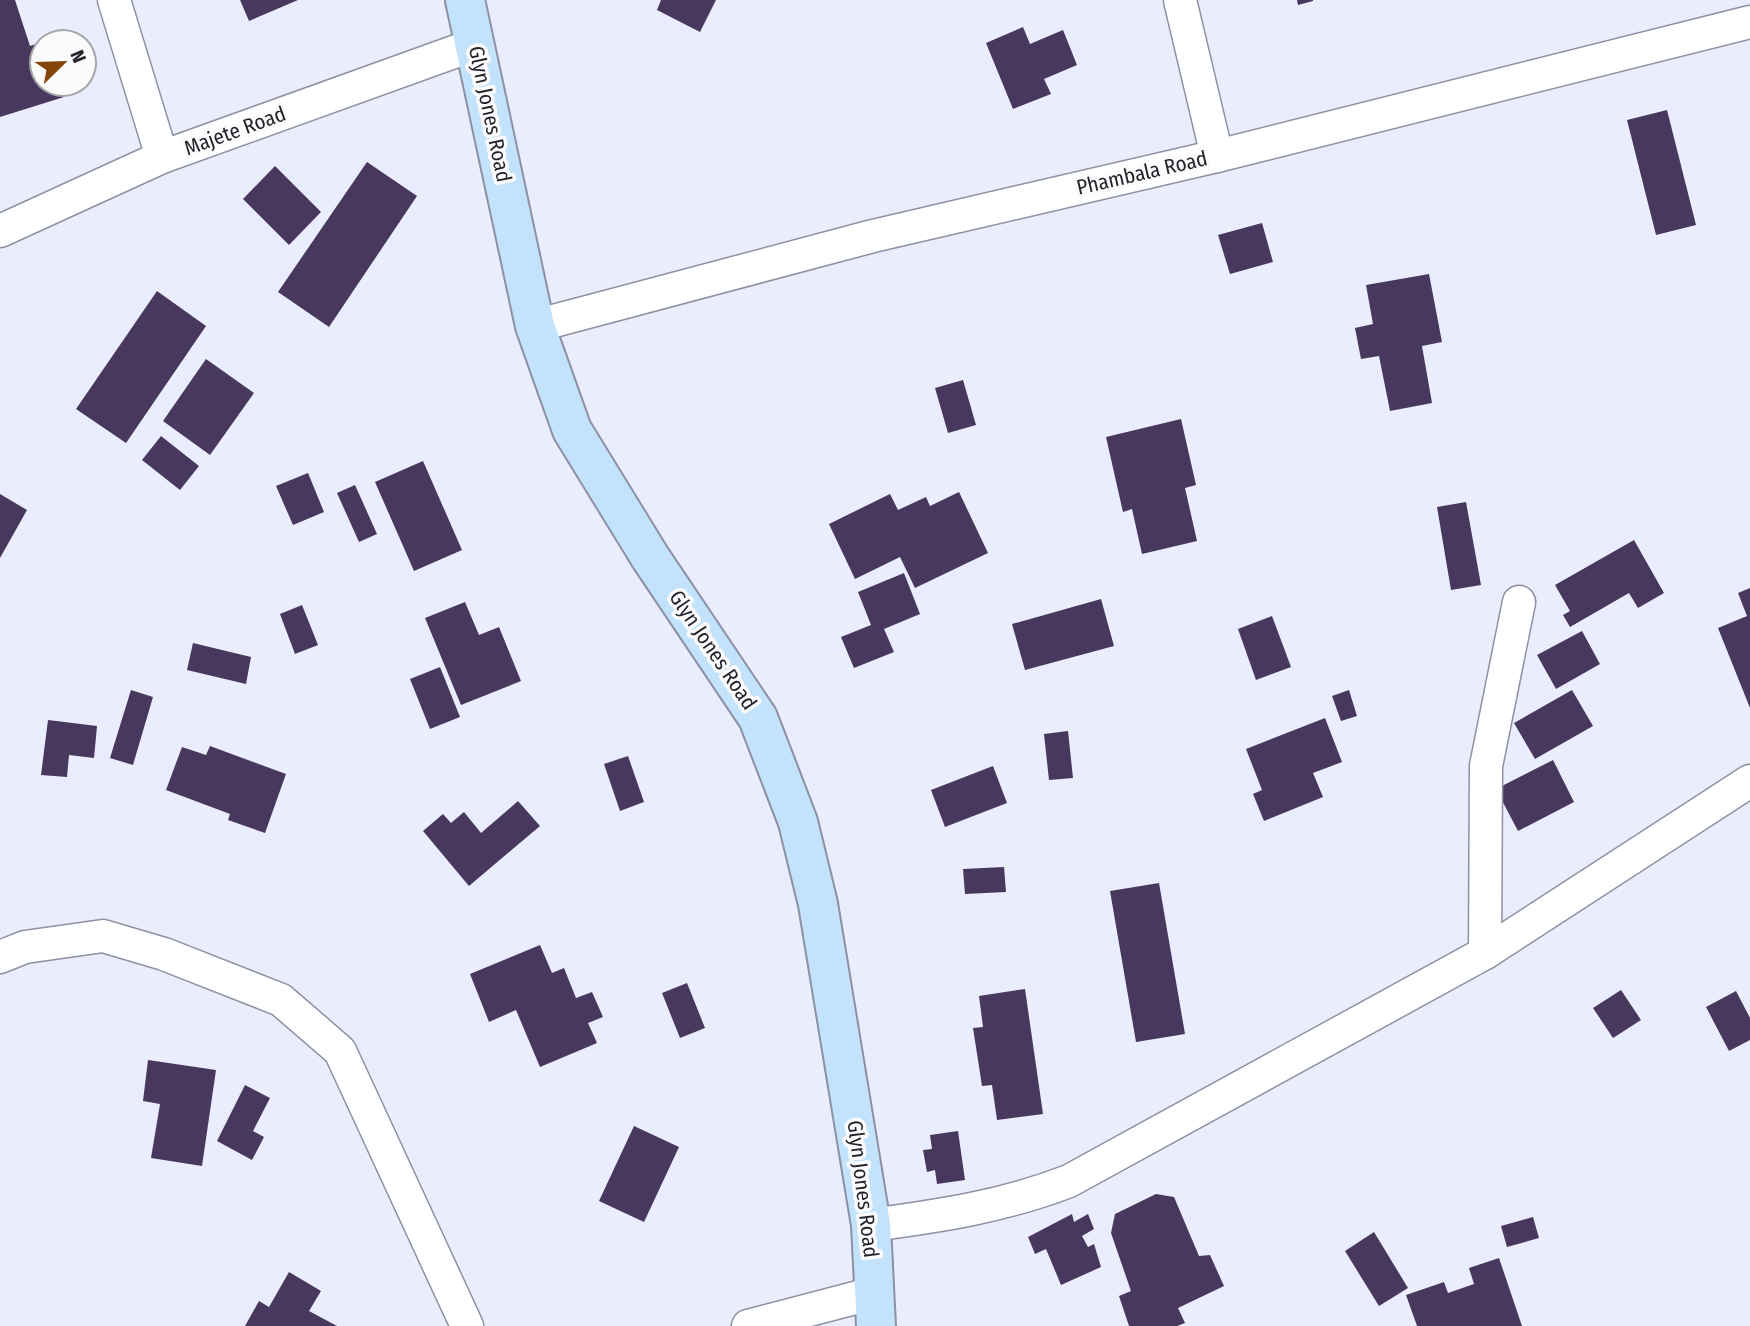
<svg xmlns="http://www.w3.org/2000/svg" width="1750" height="1326" viewBox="0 0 1750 1326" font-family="'Fira Sans Condensed',sans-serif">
<rect width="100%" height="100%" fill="#eaedfd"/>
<g fill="#49385d">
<path d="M 0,0 L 15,0 L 30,46 L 42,42 L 42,84 L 60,84 L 64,97 L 0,117 Z"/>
<path d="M 240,0 L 298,0 L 249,21 Z"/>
<path d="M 661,0 L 716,0 L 700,32 L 657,10 Z"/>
<path d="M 1297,0 L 1313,0 L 1313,1 L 1298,5 Z"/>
<path d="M 1023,27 L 1030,44 L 1063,30 L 1077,65 L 1044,79 L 1051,94 L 1013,109 L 986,43 Z"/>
<path d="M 1667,110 L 1696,225 L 1656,235 L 1627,120 Z"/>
<path d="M 367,162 L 417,196 L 329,327 L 278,292 Z"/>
<path d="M 275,166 L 321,212 L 289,245 L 243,199 Z"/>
<path d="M 1262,223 L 1273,262 L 1230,274 L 1218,235 Z"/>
<path d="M 1429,274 L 1442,342 L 1422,346 L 1432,403 L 1390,411 L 1379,356 L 1361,359 L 1355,328 L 1373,324 L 1366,285 Z"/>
<path d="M 157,291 L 206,326 L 126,443 L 76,409 Z"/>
<path d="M 206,359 L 254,393 L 210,455 L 163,421 Z"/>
<path d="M 963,380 L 976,425 L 948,433 L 935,388 Z"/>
<path d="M 1181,419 L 1196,485 L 1185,488 L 1197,541 L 1142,554 L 1132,509 L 1123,512 L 1106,437 Z"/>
<path d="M 161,436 L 199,466 L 180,490 L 142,460 Z"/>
<path d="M 423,461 L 462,550 L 414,571 L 375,482 Z"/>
<path d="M 308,473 L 324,512 L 293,525 L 276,486 Z"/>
<path d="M 355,485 L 377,534 L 359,542 L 337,493 Z"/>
<path d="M 959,492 L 988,553 L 915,588 L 900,557 L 855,579 L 829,524 L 890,494 L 898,510 L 926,497 L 930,506 Z"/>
<path d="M 0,494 L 27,510 L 0,558 Z"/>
<path d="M 1466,502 L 1481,585 L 1451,590 L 1437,507 Z"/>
<path d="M 1634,540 L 1664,593 L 1638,608 L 1629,593 L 1570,627 L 1563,615 L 1570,611 L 1555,585 Z"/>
<path d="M 904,573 L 920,614 L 884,629 L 894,652 L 854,668 L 841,637 L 871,625 L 858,592 Z"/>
<path d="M 1750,588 L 1750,708 L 1718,628 L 1747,616 L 1738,593 Z"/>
<path d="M 1101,599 L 1114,646 L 1025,670 L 1012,624 Z"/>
<path d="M 465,602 L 479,635 L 499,627 L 521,681 L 461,705 L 425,618 Z"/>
<path d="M 302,605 L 318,645 L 295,654 L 280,614 Z"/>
<path d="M 1272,616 L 1291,667 L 1256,680 L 1238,629 Z"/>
<path d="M 1582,631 L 1600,664 L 1556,689 L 1537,655 Z"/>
<path d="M 193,643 L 251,657 L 246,684 L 187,670 Z"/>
<path d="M 440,667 L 460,717 L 430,729 L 410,679 Z"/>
<path d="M 131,690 L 153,697 L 133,765 L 110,758 Z"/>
<path d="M 1349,690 L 1357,716 L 1341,721 L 1332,696 Z"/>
<path d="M 1572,690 L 1593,726 L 1535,759 L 1514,723 Z"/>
<path d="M 1325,718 L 1342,762 L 1313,773 L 1323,797 L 1264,821 L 1253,794 L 1262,790 L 1246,749 Z"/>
<path d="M 48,720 L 97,726 L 94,758 L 69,755 L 67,777 L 41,775 Z"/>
<path d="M 1068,731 L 1073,778 L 1049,780 L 1044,734 Z"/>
<path d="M 210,746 L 286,774 L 265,833 L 228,820 L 230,814 L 166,790 L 182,747 L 206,755 Z"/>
<path d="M 628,756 L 644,802 L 620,811 L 604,764 Z"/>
<path d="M 1553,760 L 1574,802 L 1518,831 L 1496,789 Z"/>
<path d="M 993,766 L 1007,803 L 945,827 L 931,790 Z"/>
<path d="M 518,801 L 540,826 L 469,886 L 423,831 L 443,814 L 451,823 L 464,812 L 481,833 Z"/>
<path d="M 1004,867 L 1006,892 L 965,894 L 963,869 Z"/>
<path d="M 1159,883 L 1185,1034 L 1136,1042 L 1110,891 Z"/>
<path d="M 540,945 L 552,973 L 564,968 L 576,998 L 592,992 L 603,1017 L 588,1023 L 597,1043 L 540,1067 L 516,1010 L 489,1022 L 470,974 Z"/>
<path d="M 687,983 L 705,1028 L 680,1038 L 662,993 Z"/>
<path d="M 1025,989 L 1043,1114 L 997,1120 L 992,1085 L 982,1086 L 973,1028 L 983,1027 L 979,996 Z"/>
<path d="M 1621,990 L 1641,1020 L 1613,1038 L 1593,1008 Z"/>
<path d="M 1736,991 L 1750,1018 L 1750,1040 L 1729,1051 L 1706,1007 Z"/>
<path d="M 148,1060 L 216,1070 L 202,1166 L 151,1158 L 160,1104 L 143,1101 Z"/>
<path d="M 245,1085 L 270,1098 L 253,1131 L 264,1137 L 252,1160 L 217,1141 Z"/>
<path d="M 634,1126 L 679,1147 L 644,1222 L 599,1201 Z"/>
<path d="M 958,1131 L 965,1180 L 937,1184 L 935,1170 L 927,1172 L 923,1150 L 932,1149 L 930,1135 Z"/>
<path d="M 1156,1194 L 1174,1197 L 1199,1256 L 1210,1255 L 1224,1286 L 1178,1308 L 1185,1323 L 1177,1326 L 1129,1326 L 1119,1296 L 1131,1291 L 1111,1233 L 1115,1214 Z"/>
<path d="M 1072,1214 L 1074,1222 L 1088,1214 L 1094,1229 L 1082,1236 L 1088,1247 L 1094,1244 L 1101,1267 L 1061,1285 L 1046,1249 L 1035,1254 L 1028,1237 Z"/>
<path d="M 1533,1217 L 1539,1238 L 1507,1247 L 1501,1226 Z"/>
<path d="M 1374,1232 L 1408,1288 L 1379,1306 L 1345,1251 Z"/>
<path d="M 1499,1258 L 1522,1326 L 1417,1326 L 1406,1295 L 1444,1282 L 1448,1293 L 1474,1284 L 1469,1268 Z"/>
<path d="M 289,1272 L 321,1291 L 309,1311 L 337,1326 L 245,1326 L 259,1301 L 269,1307 Z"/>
</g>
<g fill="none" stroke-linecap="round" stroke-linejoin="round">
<defs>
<g id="street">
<path d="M 114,0 L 162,157"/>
<path d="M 1180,0 L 1217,156"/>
<path d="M 0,231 L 162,157 L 476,44"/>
<path d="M 535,326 L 873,236 L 1217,156 L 1750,22"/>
<path d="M 1485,953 L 1486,766 L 1519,602"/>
<path d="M 0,957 L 25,947 L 103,936 L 164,954 L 281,1000 L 340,1051 L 467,1326"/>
<path d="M 871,1225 C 940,1216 1005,1206 1069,1181 L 1485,953 L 1750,781"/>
<path d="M 748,1326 L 874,1293"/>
</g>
<path id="secondary" d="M 465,0 L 535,326 L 572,430 L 650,557 L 758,718 L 798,822 L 818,904 L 871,1225 L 876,1326"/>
</defs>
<use href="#street" stroke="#8d91a3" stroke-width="35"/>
<use href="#secondary" stroke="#8d91a3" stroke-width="42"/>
<use href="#street" stroke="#fff" stroke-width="32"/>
<use href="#secondary" stroke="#c3e2fb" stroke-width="38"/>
</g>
<g text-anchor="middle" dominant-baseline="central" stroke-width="7" stroke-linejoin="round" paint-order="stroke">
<g font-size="21" fill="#23242b" stroke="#fbfbfb">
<text transform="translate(490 114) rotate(78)">Glyn Jones Road</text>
<text transform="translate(235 131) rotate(-20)">Majete Road</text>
<text transform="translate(1142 173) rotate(-13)">Phambala Road</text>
<text transform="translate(713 650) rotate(56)">Glyn Jones Road</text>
<text transform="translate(863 1189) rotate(83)">Glyn Jones Road</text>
</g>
</g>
<g transform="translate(63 63) rotate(67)"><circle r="33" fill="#fbfbfb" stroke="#a5a5a8" stroke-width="2"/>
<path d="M0-5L12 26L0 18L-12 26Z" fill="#844509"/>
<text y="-10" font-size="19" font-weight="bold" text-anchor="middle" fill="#23242b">N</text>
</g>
</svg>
